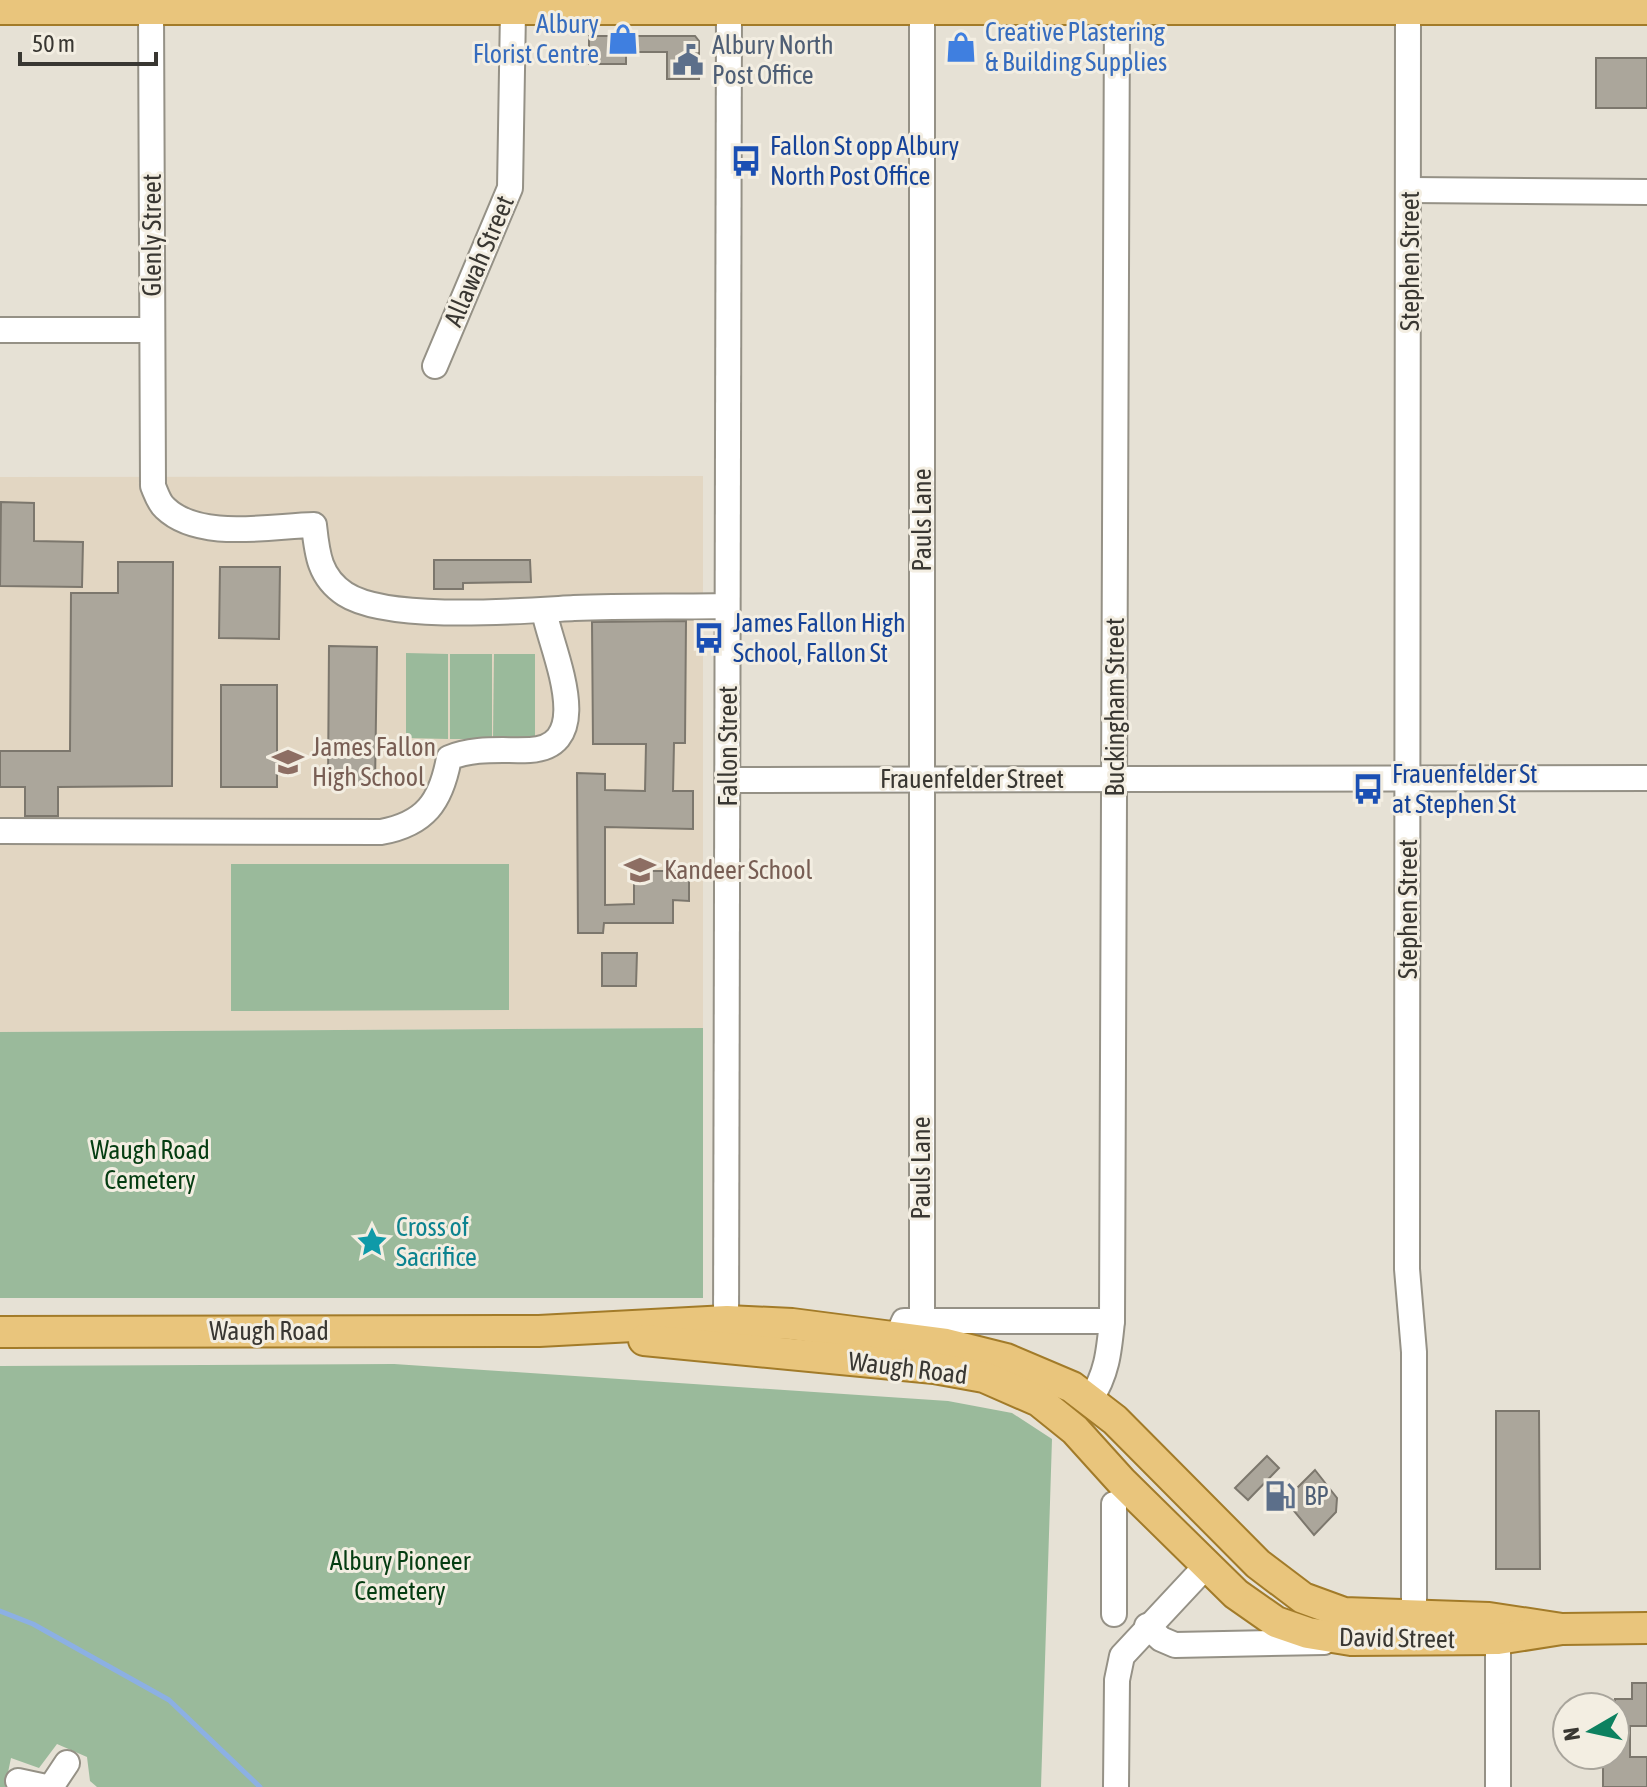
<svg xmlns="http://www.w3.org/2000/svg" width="1647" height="1787" viewBox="0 0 1647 1787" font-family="'Asap Condensed',sans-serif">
<rect width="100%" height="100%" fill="#e6e1d5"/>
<path fill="#e2d6c2" d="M 703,476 L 703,1028 L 0,1032 L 0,477 Z"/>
<g fill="#9aba9b">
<path d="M 406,653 L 448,654 L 448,739 L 406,738 Z"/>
<rect x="450" y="654" width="42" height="85"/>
<path d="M 494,654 L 535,654 L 535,739 L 493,739 Z"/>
<path d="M 231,864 L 509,864 L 509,1010 L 231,1011 Z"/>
<path d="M 703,1028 L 703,1298 L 0,1298 L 0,1032 Z"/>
<path d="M 394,1364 L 948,1401 L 1012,1413 L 1052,1439 L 1041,1787 L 97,1787 L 90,1781 L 87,1757 L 57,1744 L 39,1768 L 11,1758 L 5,1787 L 0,1787 L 0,1366 Z"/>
</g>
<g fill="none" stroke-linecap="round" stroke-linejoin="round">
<path stroke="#8cb0e3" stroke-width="5" d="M 0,1611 L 33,1624 L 169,1700 L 260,1787"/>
</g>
<g fill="#aba69b" stroke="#7c776d" stroke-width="2">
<path d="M 589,36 L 695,36 L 699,41 L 699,79 L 667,79 L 667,52 L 626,52 L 626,64 L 589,64 Z"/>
<rect x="1596" y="58" width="51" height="50"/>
<path d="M 1,502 L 34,503 L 34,541 L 83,542 L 82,587 L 0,586 Z"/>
<path d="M 434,560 L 530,560 L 531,582 L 463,583 L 463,589 L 434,589 Z"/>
<path d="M 118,562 L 173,562 L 172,786 L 58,787 L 58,816 L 25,816 L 25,787 L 0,787 L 0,751 L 70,751 L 71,593 L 118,593 Z"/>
<path d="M 220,567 L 280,567 L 279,639 L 219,638 Z"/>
<path d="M 686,621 L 685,743 L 674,743 L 673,791 L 693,791 L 693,829 L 605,827 L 605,905 L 634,904 L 634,871 L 689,871 L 689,901 L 673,900 L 673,923 L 604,923 L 603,933 L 578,933 L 577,773 L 605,774 L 605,790 L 645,791 L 646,744 L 593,744 L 592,622 Z"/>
<path d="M 329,646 L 377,647 L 375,785 L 328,784 Z"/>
<rect x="221" y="685" width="56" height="102"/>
<path d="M 602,953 L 637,953 L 636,986 L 602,986 Z"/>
<path d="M 1496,1411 L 1539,1411 L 1540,1569 L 1496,1569 Z"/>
<path d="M 1267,1456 L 1279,1468 L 1248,1500 L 1235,1488 Z"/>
<path d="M 1315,1470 L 1337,1498 L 1336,1512 L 1314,1535 L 1294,1511 L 1296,1489 Z"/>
<path d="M 1632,1683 L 1647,1683 L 1647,1726 L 1630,1726 L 1630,1757 L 1647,1757 L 1647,1787 L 1603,1787 L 1603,1755 L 1615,1755 L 1615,1699 L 1632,1699 Z"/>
</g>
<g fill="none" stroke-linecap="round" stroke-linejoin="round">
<defs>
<g id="minor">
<path d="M 1408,9 L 1407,1269 L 1414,1352 L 1414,1618"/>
<path d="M 151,10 L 153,486 C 156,493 159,503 165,508 C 199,541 270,526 314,525 C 317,553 319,577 345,594 C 388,622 521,611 574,608 C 625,606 676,607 727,606"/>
<path d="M 1411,190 L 1647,192"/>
<path d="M 0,330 L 152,330"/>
<path d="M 435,366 L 510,188 L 513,11"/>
<path d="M 729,780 L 1647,778"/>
<path d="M 0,831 L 381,832 C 425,824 441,802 449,758 C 474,747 503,751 530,750 C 598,746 551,649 544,611"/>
<path d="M 922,1320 L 922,9"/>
<path d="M 897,1337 L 904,1321 L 1112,1321"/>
<path d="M 726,1338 L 729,0"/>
<path d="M 1090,1400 C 1107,1374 1109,1352 1112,1321 L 1117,10"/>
<path d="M 1114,1504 L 1114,1614"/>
<path d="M 1147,1626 L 1161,1639 L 1175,1645 L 1324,1642"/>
<path d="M 1498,1639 L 1498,1787"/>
<path d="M 18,1781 L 46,1787"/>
<path d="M 51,1787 L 67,1763"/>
<path d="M 1116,1787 L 1117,1680 L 1122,1656 L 1206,1566"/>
</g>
<g id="major">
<path d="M 0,9 L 1647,9"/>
<path d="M 0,1332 L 539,1331 L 727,1321 L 792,1324 L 946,1344 L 1006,1359 L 1072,1387 L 1115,1420 L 1258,1564 L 1303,1598 L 1344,1613 L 1489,1618 L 1562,1629"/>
<path d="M 644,1340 L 934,1368 L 984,1377 L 1039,1401 L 1075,1430 L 1122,1482 L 1236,1594 L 1276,1622 L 1308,1633 L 1351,1640 L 1498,1639 L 1562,1629 L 1647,1628"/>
</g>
</defs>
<use href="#minor" stroke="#959186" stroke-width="28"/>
<use href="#major" stroke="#a27b29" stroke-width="34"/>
<use href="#minor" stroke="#fff" stroke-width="24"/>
<use href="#major" stroke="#e9c57c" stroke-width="30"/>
</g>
<defs>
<symbol id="shop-bare" viewBox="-9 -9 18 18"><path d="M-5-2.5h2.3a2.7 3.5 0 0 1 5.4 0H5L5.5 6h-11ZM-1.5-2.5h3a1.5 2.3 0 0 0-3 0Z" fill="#3f7fe0" stroke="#f3eee2" stroke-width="2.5" paint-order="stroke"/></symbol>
<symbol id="civic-bare" viewBox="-9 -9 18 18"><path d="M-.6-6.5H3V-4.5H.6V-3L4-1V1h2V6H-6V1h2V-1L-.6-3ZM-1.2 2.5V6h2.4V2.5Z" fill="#5c6f8a" stroke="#f3eee2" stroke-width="2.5" paint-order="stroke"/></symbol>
<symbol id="bus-bare" viewBox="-9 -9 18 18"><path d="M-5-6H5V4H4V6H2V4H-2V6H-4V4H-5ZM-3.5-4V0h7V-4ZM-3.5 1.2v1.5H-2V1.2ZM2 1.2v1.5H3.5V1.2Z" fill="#1a4fb4" stroke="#f3eee2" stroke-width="2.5" paint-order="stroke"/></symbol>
<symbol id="school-bare" viewBox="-9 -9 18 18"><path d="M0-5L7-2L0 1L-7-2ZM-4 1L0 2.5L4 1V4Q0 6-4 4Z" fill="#8d6e63" stroke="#f3eee2" stroke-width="2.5" paint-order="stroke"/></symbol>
<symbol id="sight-bare" viewBox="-9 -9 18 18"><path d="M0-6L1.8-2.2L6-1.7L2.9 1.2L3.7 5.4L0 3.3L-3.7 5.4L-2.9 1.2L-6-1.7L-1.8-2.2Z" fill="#0f9aa8" stroke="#f3eee2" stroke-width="2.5" paint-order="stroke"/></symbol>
<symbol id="fuel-bare" viewBox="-9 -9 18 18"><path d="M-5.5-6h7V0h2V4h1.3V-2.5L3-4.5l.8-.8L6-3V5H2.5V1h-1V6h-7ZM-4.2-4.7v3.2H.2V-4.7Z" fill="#5c6f8a" stroke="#f3eee2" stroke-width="2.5" paint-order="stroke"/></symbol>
</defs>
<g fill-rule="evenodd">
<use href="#shop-bare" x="601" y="17" width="44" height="44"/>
<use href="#shop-bare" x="939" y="25" width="44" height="44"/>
<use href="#civic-bare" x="666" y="38" width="44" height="44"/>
<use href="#bus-bare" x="724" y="139" width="44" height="44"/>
<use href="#bus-bare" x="687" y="616" width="44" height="44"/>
<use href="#school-bare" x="266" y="740" width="44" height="44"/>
<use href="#bus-bare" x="1346" y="767" width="44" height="44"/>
<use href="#school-bare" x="618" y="848" width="44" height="44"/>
<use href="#sight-bare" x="350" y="1220" width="44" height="44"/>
<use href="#fuel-bare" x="1258" y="1474" width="44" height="44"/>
</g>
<g text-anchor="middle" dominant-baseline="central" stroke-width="6" stroke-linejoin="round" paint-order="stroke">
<g font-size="26" fill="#366cbe" stroke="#f3eee2" text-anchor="end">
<text x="599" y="24">Albury<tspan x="599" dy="30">Florist Centre</tspan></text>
<text x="985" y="32" text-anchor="start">Creative Plastering<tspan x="985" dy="30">&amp; Building Supplies</tspan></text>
</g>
<g font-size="26" fill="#4e5e75" stroke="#f3eee2" text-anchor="start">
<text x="712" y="45">Albury North<tspan x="712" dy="30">Post Office</tspan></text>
<text x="1304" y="1496">BP</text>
</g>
<g font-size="26" fill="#164399" stroke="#f3eee2" text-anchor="start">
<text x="770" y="146">Fallon St opp Albury<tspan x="770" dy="30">North Post Office</tspan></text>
<text x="733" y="623">James Fallon High<tspan x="733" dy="30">School, Fallon St</tspan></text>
<text x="1392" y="774">Frauenfelder St<tspan x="1392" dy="30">at Stephen St</tspan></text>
</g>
<g font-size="26" fill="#393732" stroke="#f3eee2">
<text transform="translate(152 235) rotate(-90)">Glenly Street</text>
<text transform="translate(479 261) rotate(-67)">Allawah Street</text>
<text transform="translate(1410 261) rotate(-90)">Stephen Street</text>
<text transform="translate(922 520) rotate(-90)">Pauls Lane</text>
<text transform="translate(1115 707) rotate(-90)">Buckingham Street</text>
<text transform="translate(728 746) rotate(-90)">Fallon Street</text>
<text x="972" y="779">Frauenfelder Street</text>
<text transform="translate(1408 909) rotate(-90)">Stephen Street</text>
<text transform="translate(921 1168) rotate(-90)">Pauls Lane</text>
<text x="269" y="1331">Waugh Road</text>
<text transform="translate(908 1368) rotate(7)">Waugh Road</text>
<text transform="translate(1397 1638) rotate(1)">David Street</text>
</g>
<g font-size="26" fill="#785e54" stroke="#f3eee2" text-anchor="start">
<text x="312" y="747">James Fallon<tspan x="312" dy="30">High School</tspan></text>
<text x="664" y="870">Kandeer School</text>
</g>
<g font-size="26" fill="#053d12" stroke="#f3eee2">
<text x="150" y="1150">Waugh Road<tspan x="150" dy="30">Cemetery</tspan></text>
<text x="400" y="1561">Albury Pioneer<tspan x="400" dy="30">Cemetery</tspan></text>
</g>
<g font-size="26" fill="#0d838f" stroke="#f3eee2" text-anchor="start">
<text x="396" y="1227">Cross of<tspan x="396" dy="30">Sacrifice</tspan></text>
</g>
</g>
<g transform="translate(1591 1731) rotate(261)"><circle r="38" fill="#f3eee2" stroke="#a9a59c" stroke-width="2"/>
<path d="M0-6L14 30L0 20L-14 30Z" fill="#0d8160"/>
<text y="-12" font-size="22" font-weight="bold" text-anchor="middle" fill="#393732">N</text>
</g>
<path d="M20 52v12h136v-12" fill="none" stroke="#393732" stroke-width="4"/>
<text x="32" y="52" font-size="24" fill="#393732" stroke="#f3eee2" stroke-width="6" paint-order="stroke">50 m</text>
</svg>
